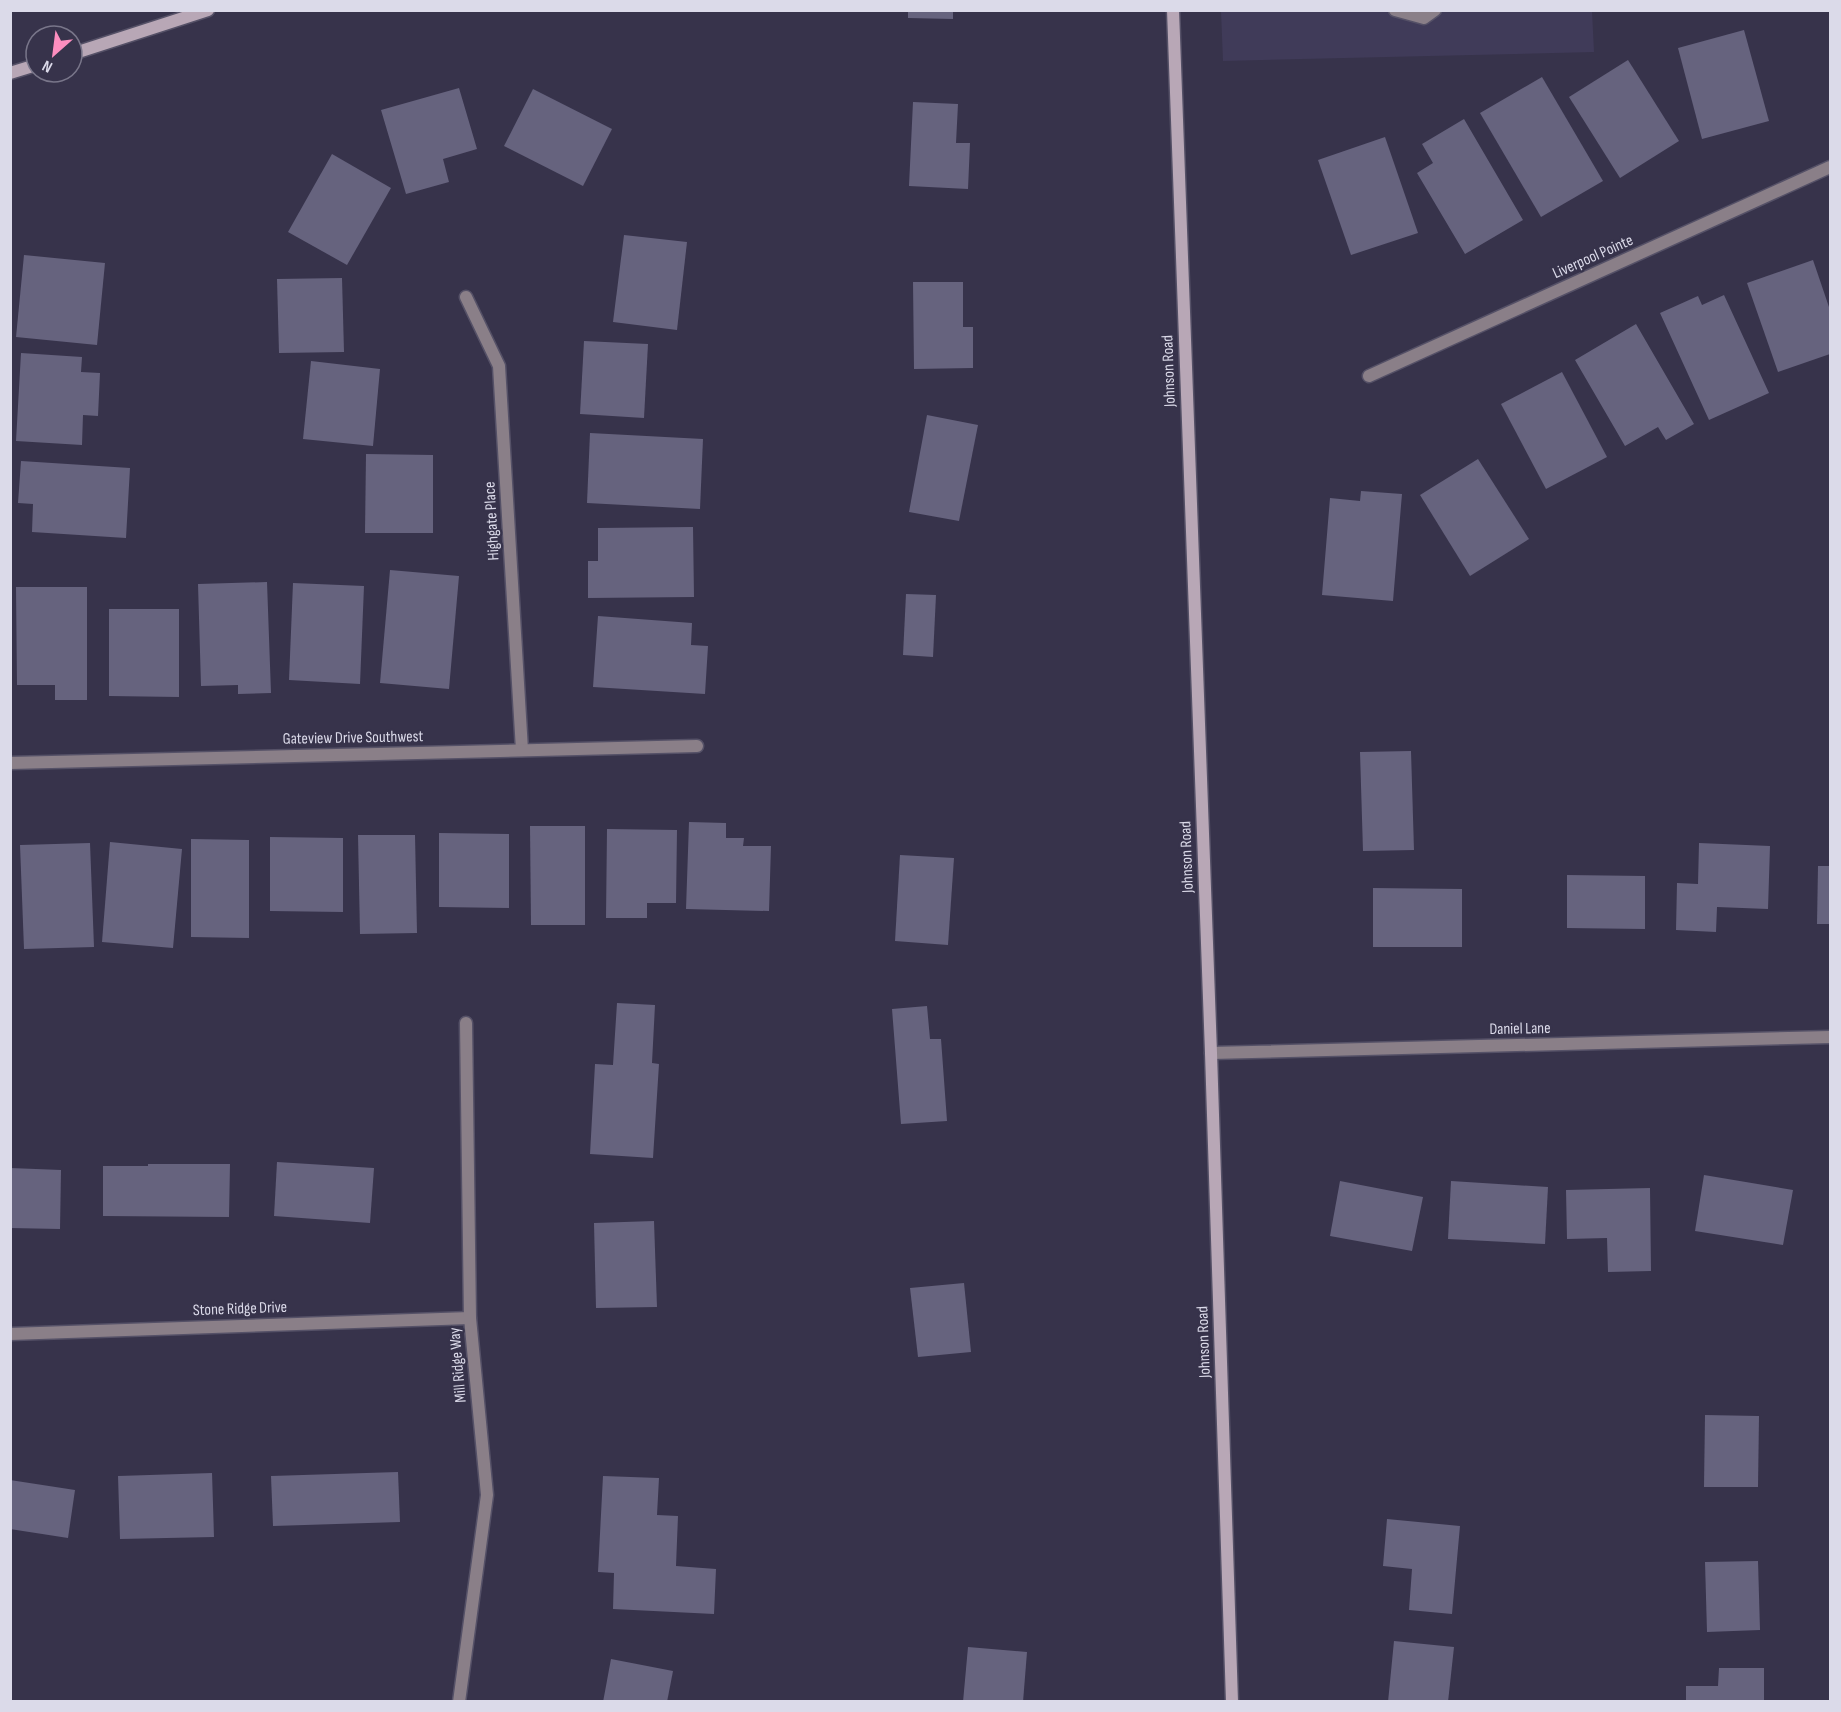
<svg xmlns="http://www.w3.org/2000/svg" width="1841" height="1712" viewBox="0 0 1841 1712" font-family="'Sofia Sans Condensed',sans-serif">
<rect width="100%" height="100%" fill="#37334b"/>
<path fill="#403b59" d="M 1221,11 L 1592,11 L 1594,52 L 1223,61 Z"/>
<g fill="#66637e">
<path d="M 908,10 L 953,10 L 953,19 L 908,18 Z"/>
<path d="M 1744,30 L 1769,121 L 1702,139 L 1678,48 Z"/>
<path d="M 1628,60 L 1679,141 L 1620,178 L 1569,97 Z"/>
<path d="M 1542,77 L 1603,181 L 1541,217 L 1480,113 Z"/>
<path d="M 459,88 L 477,149 L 443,159 L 449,182 L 406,194 L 381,110 Z"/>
<path d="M 533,89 L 612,129 L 583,186 L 504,146 Z"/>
<path d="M 913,102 L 958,104 L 956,143 L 970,143 L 968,189 L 909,186 Z"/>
<path d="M 1464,119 L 1523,220 L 1465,254 L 1417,173 L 1433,163 L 1422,144 Z"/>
<path d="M 1385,137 L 1418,233 L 1351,255 L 1318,160 Z"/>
<path d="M 332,154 L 391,188 L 347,265 L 288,232 Z"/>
<path d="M 624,235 L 687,242 L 677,330 L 613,322 Z"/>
<path d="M 24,255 L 105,263 L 97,345 L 16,337 Z"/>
<path d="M 1813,260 L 1830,310 L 1830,354 L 1778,372 L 1747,283 Z"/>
<path d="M 342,278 L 344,352 L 279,353 L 277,279 Z"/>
<path d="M 913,282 L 963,282 L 963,327 L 973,327 L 973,368 L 914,369 Z"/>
<path d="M 1724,295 L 1769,393 L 1709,420 L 1660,313 L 1698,296 L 1702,305 Z"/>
<path d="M 1636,324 L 1694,424 L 1666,440 L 1658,427 L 1625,446 L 1575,360 Z"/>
<path d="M 584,341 L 648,344 L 644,418 L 580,414 Z"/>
<path d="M 21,353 L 82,357 L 81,372 L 100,373 L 98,416 L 83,415 L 82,445 L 16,441 Z"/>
<path d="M 311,361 L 380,369 L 373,446 L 303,439 Z"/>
<path d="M 1562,372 L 1607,457 L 1546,489 L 1501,404 Z"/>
<path d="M 927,415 L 978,425 L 959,521 L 909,512 Z"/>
<path d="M 590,433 L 703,439 L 700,509 L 587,503 Z"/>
<path d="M 366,454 L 433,455 L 433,533 L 365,533 Z"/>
<path d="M 1478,459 L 1529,539 L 1470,576 L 1420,495 Z"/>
<path d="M 21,461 L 130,468 L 126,538 L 32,532 L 33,504 L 18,503 Z"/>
<path d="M 1361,491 L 1402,494 L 1393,601 L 1322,595 L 1330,498 L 1360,501 Z"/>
<path d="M 693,527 L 694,597 L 588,598 L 588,561 L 598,561 L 598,528 Z"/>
<path d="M 390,570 L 459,576 L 449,689 L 380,683 Z"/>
<path d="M 267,582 L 271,693 L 238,694 L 238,685 L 201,686 L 198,584 Z"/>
<path d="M 293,583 L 364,586 L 360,684 L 289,680 Z"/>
<path d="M 16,587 L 87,587 L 87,700 L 55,700 L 55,685 L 17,685 Z"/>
<path d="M 906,594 L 936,595 L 933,657 L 903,655 Z"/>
<path d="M 109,609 L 179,609 L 179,697 L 109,696 Z"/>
<path d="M 598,616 L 692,623 L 691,645 L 708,646 L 705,694 L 593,687 Z"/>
<path d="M 1411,751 L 1414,850 L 1363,851 L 1360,752 Z"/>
<path d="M 689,822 L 726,823 L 726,838 L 744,838 L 743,846 L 771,846 L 769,911 L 686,909 Z"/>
<path d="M 530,826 L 585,826 L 585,925 L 531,925 Z"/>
<path d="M 607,829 L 677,830 L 676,903 L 647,903 L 647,918 L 606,918 Z"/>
<path d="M 439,833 L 509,834 L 509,908 L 439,907 Z"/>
<path d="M 358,835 L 415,835 L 417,933 L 360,934 Z"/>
<path d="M 270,837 L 343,838 L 343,912 L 270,911 Z"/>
<path d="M 191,839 L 249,840 L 249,938 L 191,937 Z"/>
<path d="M 110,842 L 182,849 L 173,948 L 102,942 Z"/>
<path d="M 90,843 L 94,947 L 24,949 L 20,845 Z"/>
<path d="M 1699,843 L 1770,846 L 1768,909 L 1717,907 L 1716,932 L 1676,930 L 1677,883 L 1698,884 Z"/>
<path d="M 900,855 L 954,858 L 948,945 L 895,941 Z"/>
<path d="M 1818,866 L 1830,866 L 1830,924 L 1817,924 Z"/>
<path d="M 1567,875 L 1645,876 L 1645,929 L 1567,928 Z"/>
<path d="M 1373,888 L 1462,889 L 1462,947 L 1373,947 Z"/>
<path d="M 617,1003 L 655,1005 L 652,1063 L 659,1064 L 653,1158 L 590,1154 L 595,1064 L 613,1065 Z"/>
<path d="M 927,1006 L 930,1039 L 941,1039 L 947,1121 L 901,1124 L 892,1009 Z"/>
<path d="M 277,1162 L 374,1168 L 370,1223 L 274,1216 Z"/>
<path d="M 148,1164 L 230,1164 L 229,1217 L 103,1216 L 103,1166 L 148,1166 Z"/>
<path d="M 10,1168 L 61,1170 L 60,1229 L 10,1228 Z"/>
<path d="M 1704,1175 L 1793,1190 L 1783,1245 L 1695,1231 Z"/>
<path d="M 1340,1181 L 1423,1197 L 1412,1251 L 1330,1236 Z"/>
<path d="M 1451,1181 L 1548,1187 L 1545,1244 L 1448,1239 Z"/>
<path d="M 1650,1188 L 1651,1271 L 1608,1272 L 1607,1238 L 1567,1239 L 1566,1190 Z"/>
<path d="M 654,1221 L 657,1307 L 596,1308 L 594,1223 Z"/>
<path d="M 964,1283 L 971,1352 L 918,1357 L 910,1288 Z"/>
<path d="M 1705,1415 L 1759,1416 L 1758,1487 L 1704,1487 Z"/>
<path d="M 398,1472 L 400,1522 L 273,1526 L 271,1476 Z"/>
<path d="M 212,1473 L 214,1537 L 120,1539 L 118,1476 Z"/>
<path d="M 603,1476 L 659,1478 L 657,1515 L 678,1516 L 676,1566 L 716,1569 L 714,1614 L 613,1609 L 614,1573 L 598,1572 Z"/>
<path d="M 10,1480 L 75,1490 L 68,1538 L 10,1529 Z"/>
<path d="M 1387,1519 L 1460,1526 L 1452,1614 L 1409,1610 L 1412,1569 L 1383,1566 Z"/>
<path d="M 1758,1561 L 1760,1630 L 1707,1632 L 1705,1562 Z"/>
<path d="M 1394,1641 L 1454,1647 L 1448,1702 L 1388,1702 Z"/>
<path d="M 968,1647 L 1027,1652 L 1023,1702 L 963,1702 Z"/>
<path d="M 611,1659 L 673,1671 L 667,1702 L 603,1702 Z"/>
<path d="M 1719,1668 L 1764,1668 L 1764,1702 L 1686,1702 L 1686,1686 L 1718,1686 Z"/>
</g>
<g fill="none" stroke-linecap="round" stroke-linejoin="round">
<defs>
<path id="lane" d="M 1395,10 L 1424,18 L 1435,10"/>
<g id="street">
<path d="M 466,297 L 499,366 L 522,750"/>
<path d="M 1369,376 L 1830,167"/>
<path d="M 10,763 L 697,746"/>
<path d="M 1211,1053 L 1830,1037"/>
<path d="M 10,1334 L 470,1318"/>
<path d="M 459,1702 L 487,1495 L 470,1318 L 466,1023"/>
</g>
<g id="secondary">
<path d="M 1173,10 L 1211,1053 L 1232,1702"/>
<path d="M 72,54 L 208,10"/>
<path d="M 10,73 L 36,65"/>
</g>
</defs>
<use href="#lane" stroke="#555167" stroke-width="15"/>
<use href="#street" stroke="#555167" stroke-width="15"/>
<use href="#secondary" stroke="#555167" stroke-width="15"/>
<use href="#lane" stroke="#8a7f88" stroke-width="12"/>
<use href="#street" stroke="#8a7f88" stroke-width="12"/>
<use href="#secondary" stroke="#b8a7b6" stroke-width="12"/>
</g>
<g text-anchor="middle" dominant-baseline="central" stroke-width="4.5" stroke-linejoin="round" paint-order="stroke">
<g font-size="16" fill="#dbdae9" stroke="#37334b">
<text transform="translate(1593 257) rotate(-24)">Liverpool Pointe</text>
<text transform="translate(1169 371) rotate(-92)">Johnson Road</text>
<text transform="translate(492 521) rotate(-93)">Highgate Place</text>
<text transform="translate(353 738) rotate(-1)">Gateview Drive Southwest</text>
<text transform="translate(1187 857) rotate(-92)">Johnson Road</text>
<text transform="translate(1520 1029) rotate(-1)">Daniel Lane</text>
<text transform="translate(240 1309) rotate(-2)">Stone Ridge Drive</text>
<text transform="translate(1204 1342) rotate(-92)">Johnson Road</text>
<text transform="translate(458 1365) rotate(-95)">Mill Ridge Way</text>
</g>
</g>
<rect width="1841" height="1712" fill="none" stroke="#dbdae9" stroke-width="24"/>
<g transform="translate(54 54) rotate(208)"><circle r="28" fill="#37334b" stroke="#79768a" stroke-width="1.5"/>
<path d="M0-4.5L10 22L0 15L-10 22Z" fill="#fd8ebf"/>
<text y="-9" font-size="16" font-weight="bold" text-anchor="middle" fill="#dbdae9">N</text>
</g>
</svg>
